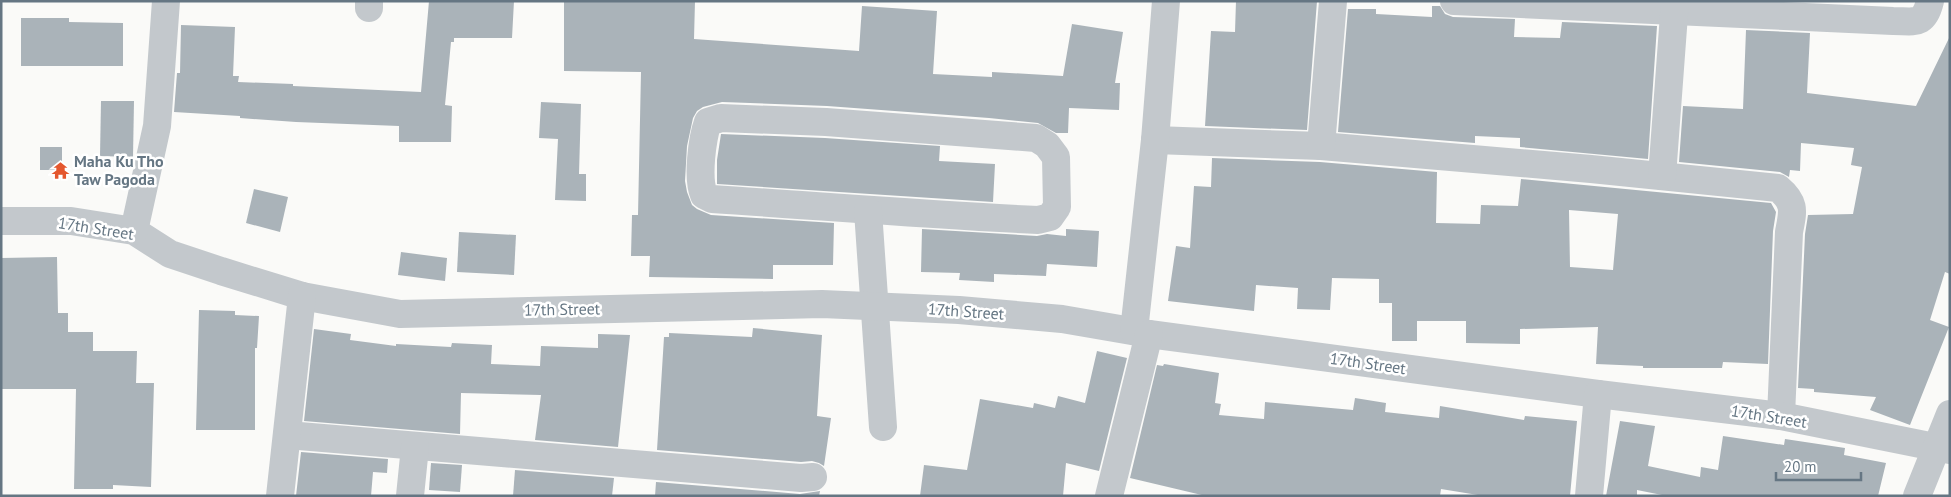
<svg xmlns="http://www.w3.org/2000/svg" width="1951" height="497" viewBox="0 0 1951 497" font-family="'PT Sans',sans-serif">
<rect width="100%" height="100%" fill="#fafaf8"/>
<g fill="#aab3b9" fill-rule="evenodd">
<path d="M 429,1 L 514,1 L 512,38 L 454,38 L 454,42 L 451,42 L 445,105 L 452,106 L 451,142 L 399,142 L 399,126 L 296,122 L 240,118 L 240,116 L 174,112 L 177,73 L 180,73 L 181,25 L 235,27 L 233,76 L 239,76 L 238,82 L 293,84 L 293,86 L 421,92 Z"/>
<path d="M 564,1 L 695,1 L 694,39 L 859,51 L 862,6 L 937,11 L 933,74 L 992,77 L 992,72 L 1063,76 L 1072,24 L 1123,32 L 1115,83 L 1120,83 L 1119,110 L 1069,108 L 1068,133 L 1056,133 L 1038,123 L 989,118 L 827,106 L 722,102 L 703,107 L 697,111 L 693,118 L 687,146 L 685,181 L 687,192 L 692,205 L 697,209 L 711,215 L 834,223 L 833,265 L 773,265 L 773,279 L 649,277 L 650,256 L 631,256 L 632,215 L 638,215 L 641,72 L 564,71 Z"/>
<path d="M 1236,1 L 1317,1 L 1307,130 L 1205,126 L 1211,31 L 1235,32 Z"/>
<path d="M 1432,6 L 1440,6 L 1445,14 L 1453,17 L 1515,19 L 1514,37 L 1560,38 L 1562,22 L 1657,26 L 1648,159 L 1520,147 L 1520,138 L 1475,136 L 1475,143 L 1338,132 L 1348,9 L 1376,9 L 1376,14 L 1432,17 Z"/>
<path d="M 21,18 L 69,18 L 69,22 L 123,23 L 123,66 L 21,66 Z"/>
<path d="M 1746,30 L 1810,33 L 1807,93 L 1916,106 L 1950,36 L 1950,274 L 1945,272 L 1930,320 L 1949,327 L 1910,425 L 1870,410 L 1876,397 L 1814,392 L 1814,389 L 1798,388 L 1805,234 L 1808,215 L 1853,214 L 1862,167 L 1851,165 L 1854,148 L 1801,143 L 1800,171 L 1790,170 L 1789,177 L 1780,172 L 1679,162 L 1683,106 L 1743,109 Z"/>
<path d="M 101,101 L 134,101 L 133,157 L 100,156 Z"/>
<path d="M 541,102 L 581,104 L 579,174 L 586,174 L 586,201 L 555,200 L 558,139 L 539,138 Z"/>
<path d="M 721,134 L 825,138 L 940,146 L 939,161 L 995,164 L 993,202 L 717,184 L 717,160 Z"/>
<rect x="40" y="147" width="22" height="23"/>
<path d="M 1212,158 L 1320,162 L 1437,172 L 1436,223 L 1480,224 L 1481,205 L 1518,206 L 1521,179 L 1771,203 L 1776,212 L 1773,231 L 1768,364 L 1723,362 L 1722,368 L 1643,368 L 1643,366 L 1596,364 L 1598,327 L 1520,329 L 1520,344 L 1466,343 L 1466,321 L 1417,321 L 1417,341 L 1392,341 L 1392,303 L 1379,303 L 1379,279 L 1332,278 L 1330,310 L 1297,309 L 1298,288 L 1256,285 L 1254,311 L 1168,301 L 1176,246 L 1190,248 L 1194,186 L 1211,187 ZM 1569,210 L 1618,214 L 1613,270 L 1570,267 Z"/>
<path d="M 254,189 L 288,197 L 280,232 L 246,223 Z"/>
<path d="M 922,229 L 1037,236 L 1047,234 L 1066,236 L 1066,229 L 1099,231 L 1097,267 L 1047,264 L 1046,276 L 994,274 L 994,282 L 959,280 L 960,273 L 921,272 Z"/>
<path d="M 459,232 L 516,235 L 514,275 L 457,272 Z"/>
<path d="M 401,252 L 447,258 L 445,281 L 398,275 Z"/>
<path d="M 57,257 L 58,313 L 68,313 L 68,332 L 93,332 L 93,351 L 137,351 L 136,383 L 154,383 L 151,487 L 113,485 L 113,489 L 74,489 L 76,389 L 1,389 L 1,258 Z"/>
<path d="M 199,310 L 235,311 L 235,315 L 259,316 L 257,348 L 255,348 L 255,430 L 196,430 Z"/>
<path d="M 753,328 L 822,335 L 817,416 L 831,418 L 824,466 L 819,463 L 812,461 L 801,462 L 657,450 L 664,337 L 669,337 L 669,333 L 752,337 Z"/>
<path d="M 314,329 L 351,334 L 350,340 L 396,346 L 396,344 L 451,347 L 452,343 L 492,345 L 491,364 L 540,366 L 541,346 L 598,348 L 598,334 L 630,335 L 618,447 L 535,440 L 541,395 L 461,393 L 460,434 L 304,421 Z"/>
<path d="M 1097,351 L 1127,358 L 1099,471 L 1066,463 L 1063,496 L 920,496 L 924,465 L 967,470 L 980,399 L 1033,408 L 1034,403 L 1055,408 L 1058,396 L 1085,403 Z"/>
<path d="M 1164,364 L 1219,373 L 1215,403 L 1221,404 L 1219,415 L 1264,419 L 1265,402 L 1353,410 L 1355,398 L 1386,403 L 1385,412 L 1439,418 L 1440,406 L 1524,420 L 1525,416 L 1577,421 L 1570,496 L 1484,496 L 1441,489 L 1440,496 L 1206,496 L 1130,478 L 1157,365 L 1163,366 Z"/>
<path d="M 1620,421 L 1655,426 L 1648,466 L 1700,477 L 1701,467 L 1718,470 L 1723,436 L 1784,445 L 1785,439 L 1845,448 L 1844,455 L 1886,463 L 1878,496 L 1667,496 L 1637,490 L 1637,496 L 1606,496 Z"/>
<path d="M 301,452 L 388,459 L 387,473 L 373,472 L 371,496 L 296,496 Z"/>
<path d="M 431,463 L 462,465 L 460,492 L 429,490 Z"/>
<path d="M 515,470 L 614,478 L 612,496 L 513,496 Z"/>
<path d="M 656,482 L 800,494 L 820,491 L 819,496 L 655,496 Z"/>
</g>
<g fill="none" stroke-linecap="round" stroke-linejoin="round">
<g stroke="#c3c8cc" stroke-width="28">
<path d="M 1454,1 L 1893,21 C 1915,21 1924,26 1930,1"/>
<path d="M 369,8 L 369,1"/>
<path d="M 721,118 L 826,122 L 1036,138 L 1047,145 L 1056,157 L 1057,207 L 1050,217 L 1038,220 C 929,215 821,206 712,199 L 704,195 C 697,178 702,139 708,122 Z"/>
<path d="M 1155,140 L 1321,146 L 1591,169 L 1778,188 C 1796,203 1793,211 1789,232 L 1781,416"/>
<path d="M 1321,146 L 1333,1"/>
<path d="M 1662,176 L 1675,1"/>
<path d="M 868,211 L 883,427"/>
<path d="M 1,221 L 71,221 L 134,231 L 170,254 L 221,271 L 302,296 L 400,314 L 822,304 L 959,310 L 1062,319 L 1149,334 L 1598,394 L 1781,416 L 1950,450"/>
<path d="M 134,231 L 157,126 L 166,1"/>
<path d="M 1134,331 L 1155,140 L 1166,1"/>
<path d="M 287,435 L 801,478 L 813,477"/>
<path d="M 280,496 L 302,296"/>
<path d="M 410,496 L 415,447"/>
<path d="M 1109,496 L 1149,334"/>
<path d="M 1589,496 L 1598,394"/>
<path d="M 1917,496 L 1950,414"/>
</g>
</g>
<defs>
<symbol id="temple-bare" viewBox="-9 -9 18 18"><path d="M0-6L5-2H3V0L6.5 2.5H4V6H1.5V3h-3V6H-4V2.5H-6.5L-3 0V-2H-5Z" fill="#e4572e" stroke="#fff" stroke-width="2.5" paint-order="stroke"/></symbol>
</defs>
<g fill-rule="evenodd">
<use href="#temple-bare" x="48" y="158" width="25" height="25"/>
</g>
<g text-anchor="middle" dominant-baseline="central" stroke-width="5" stroke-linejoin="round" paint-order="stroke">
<g font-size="16" font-weight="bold" fill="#657683" stroke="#fff" text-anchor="start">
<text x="74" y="161">Maha Ku Tho<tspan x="74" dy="18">Taw Pagoda</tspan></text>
</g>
<g font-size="16" fill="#657683" stroke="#fff">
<text transform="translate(96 228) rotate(9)">17th Street</text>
<text transform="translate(562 309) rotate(-1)">17th Street</text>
<text transform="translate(966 311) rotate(4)">17th Street</text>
<text transform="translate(1368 363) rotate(8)">17th Street</text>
<text transform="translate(1769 416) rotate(9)">17th Street</text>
</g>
</g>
<rect width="1951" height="497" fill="none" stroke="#657683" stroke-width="5"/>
<path d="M1776 472v8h85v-8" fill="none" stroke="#657683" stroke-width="2.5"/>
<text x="1784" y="472" font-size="15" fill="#657683" stroke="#ffffff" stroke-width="4" paint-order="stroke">20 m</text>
</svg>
